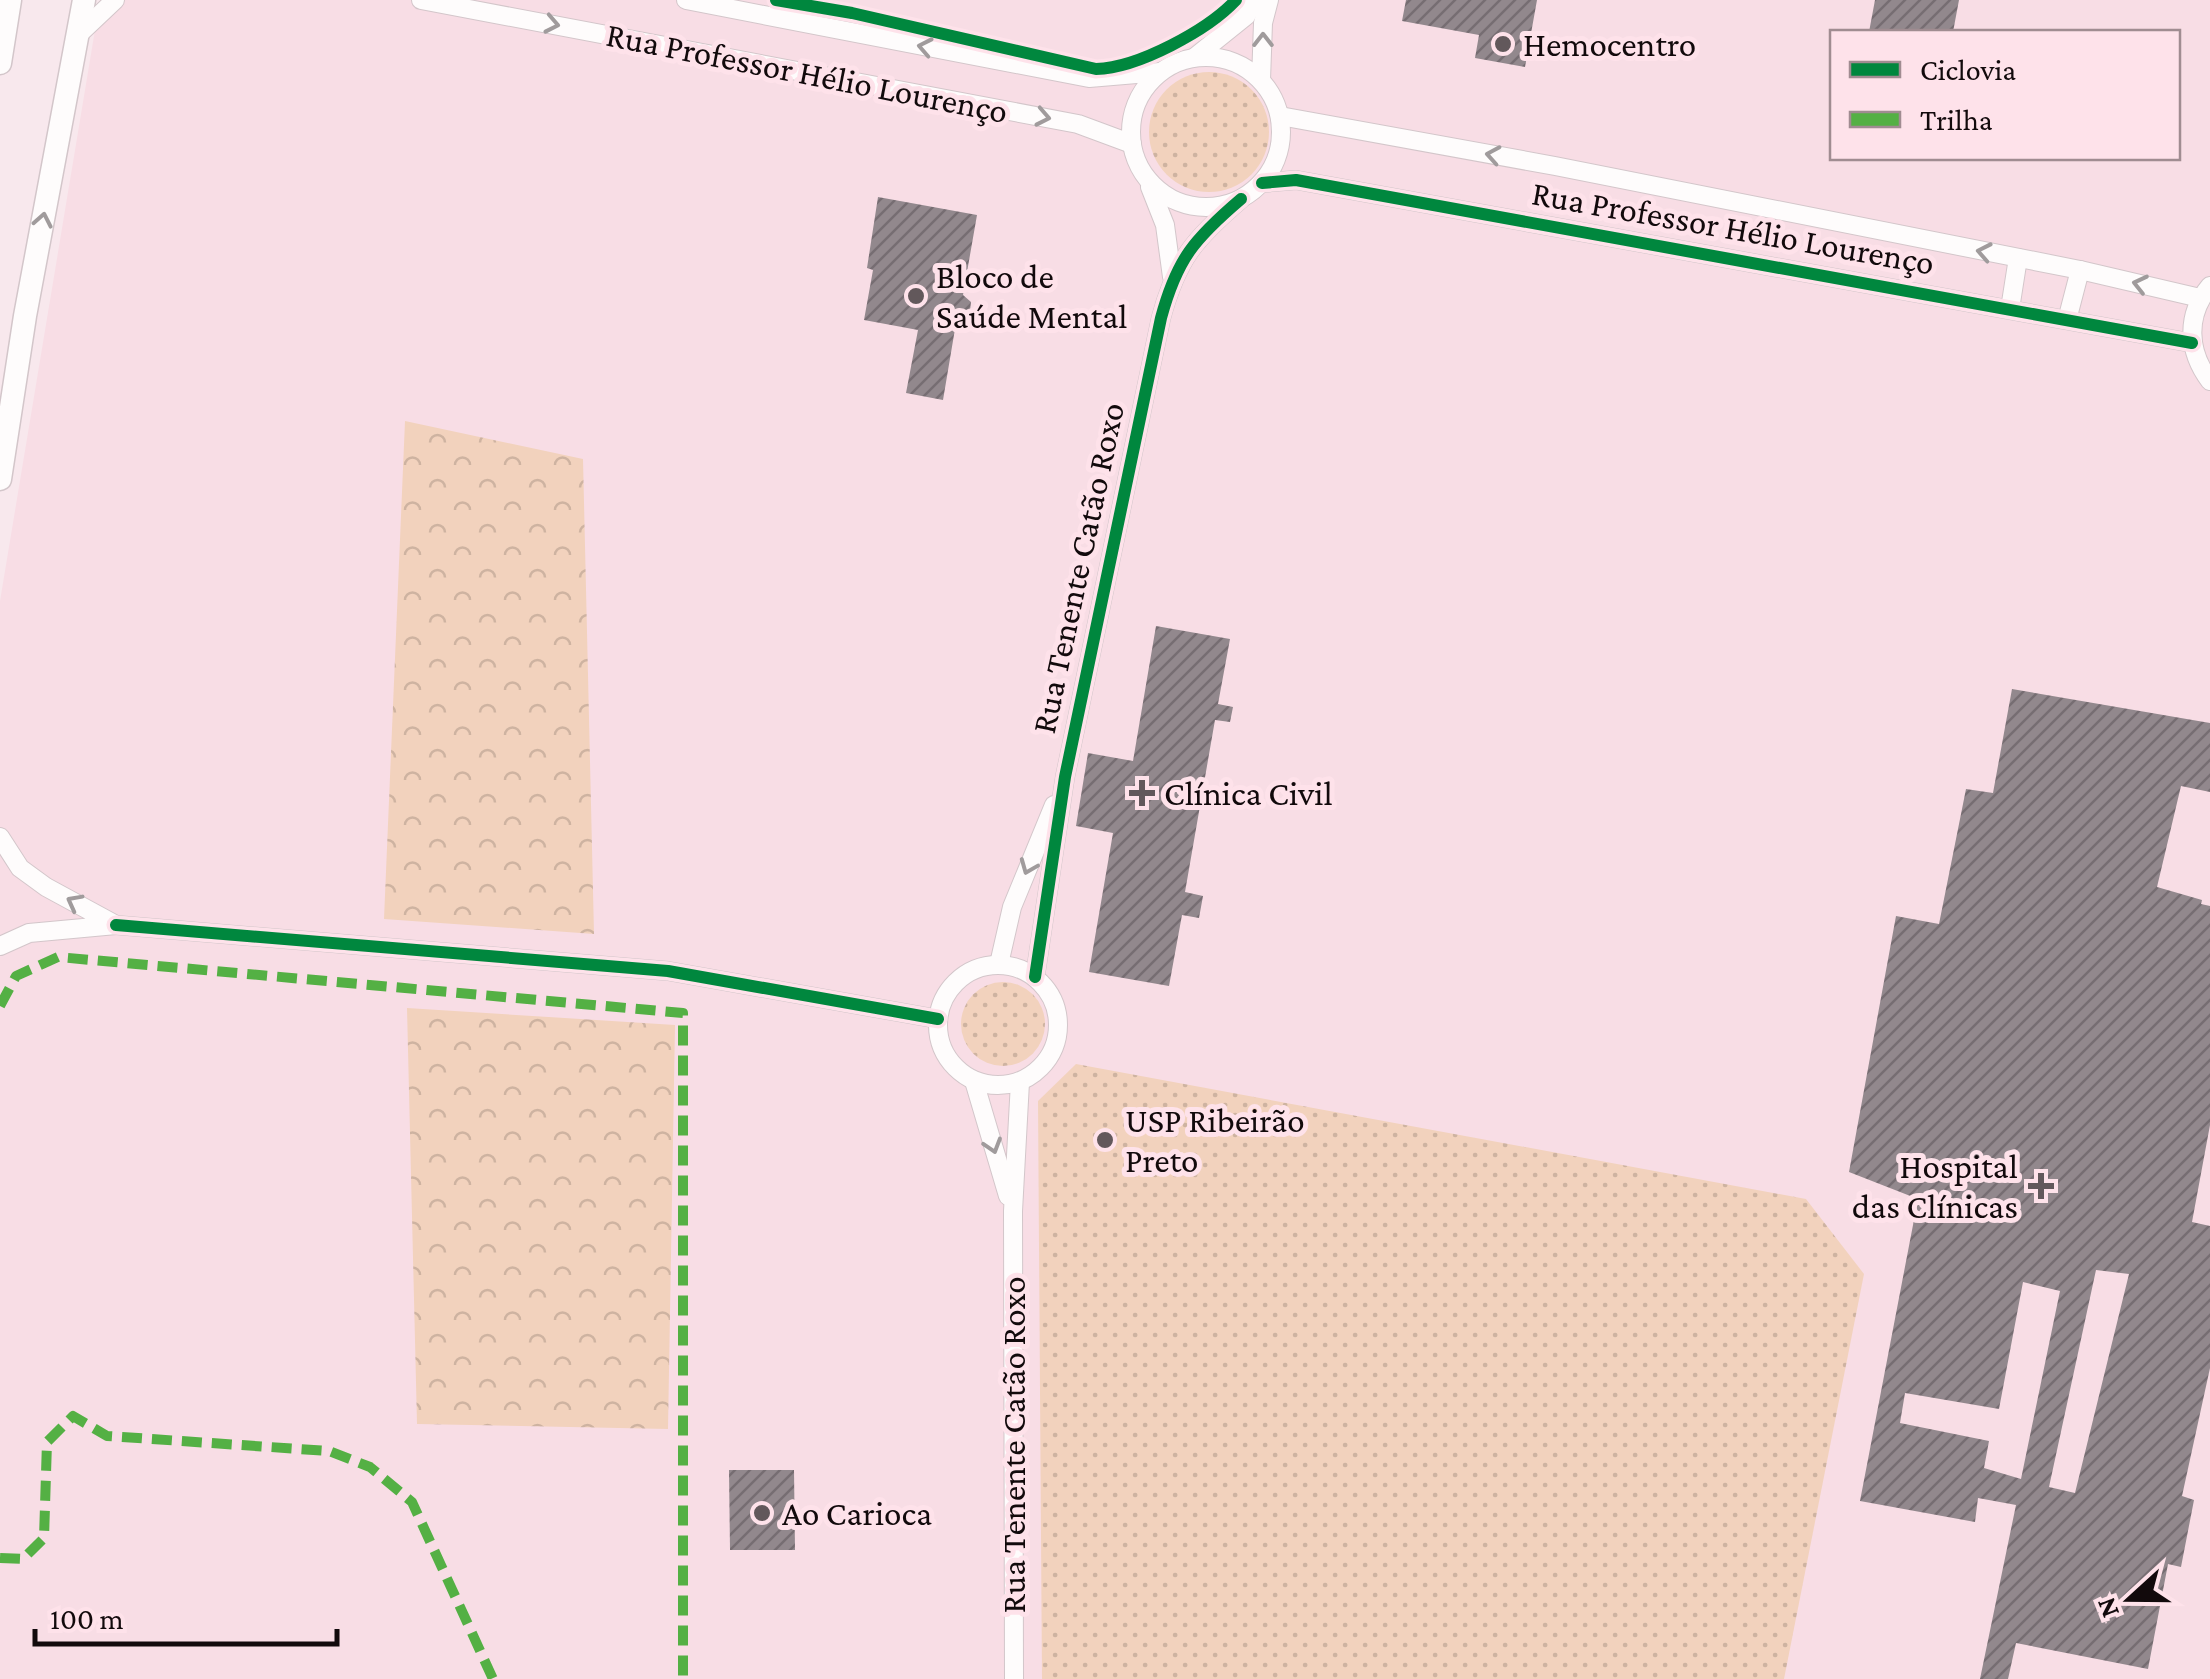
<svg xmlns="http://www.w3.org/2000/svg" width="2210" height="1679" viewBox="0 0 2210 1679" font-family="'Crimson Pro',serif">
<defs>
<pattern id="green-dots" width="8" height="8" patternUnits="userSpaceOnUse" patternTransform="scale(2.5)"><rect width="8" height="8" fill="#f2d2bd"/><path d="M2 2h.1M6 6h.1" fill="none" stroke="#ceb3a1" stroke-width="1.8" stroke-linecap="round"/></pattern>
<pattern id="forest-crowns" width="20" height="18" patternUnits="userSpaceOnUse" patternTransform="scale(2.5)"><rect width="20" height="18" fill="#f2d2bd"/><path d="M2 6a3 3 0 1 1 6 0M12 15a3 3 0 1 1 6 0" fill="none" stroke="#ceb3a1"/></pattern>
<pattern id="building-hatch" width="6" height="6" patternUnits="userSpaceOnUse" patternTransform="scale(2.5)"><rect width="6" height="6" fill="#92888d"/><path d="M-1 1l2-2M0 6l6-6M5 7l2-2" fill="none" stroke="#766d72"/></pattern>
</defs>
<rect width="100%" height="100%" fill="#f8e8ed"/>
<path fill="#f8dde5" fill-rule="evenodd" d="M 100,0 L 2210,0 L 2210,1679 L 0,1679 L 0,601 ZM 1832,32 L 2178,32 L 2178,158 L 1832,158 Z"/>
<g fill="url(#green-dots)">
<circle cx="1209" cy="132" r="60"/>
<circle cx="1003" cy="1024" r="42"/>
<path d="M 1076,1064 L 1806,1199 L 1864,1274 L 1784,1679 L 1042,1679 L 1038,1101 Z"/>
</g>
<g fill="url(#forest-crowns)">
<path d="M 405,421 L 583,459 L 594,934 L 384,919 Z"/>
<path d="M 407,1008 L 675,1025 L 668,1429 L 417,1424 Z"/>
</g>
<g fill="url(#building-hatch)" fill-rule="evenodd">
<path d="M 1406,0 L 1537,0 L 1525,67 L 1475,58 L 1479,35 L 1402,21 Z"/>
<path d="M 1875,0 L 1959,0 L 1953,32 L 1869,32 Z"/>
<path d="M 878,197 L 977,215 L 963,295 L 971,302 L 969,319 L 956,323 L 943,400 L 906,393 L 918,330 L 864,320 L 873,270 L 867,268 Z"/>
<path d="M 1156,626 L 1230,639 L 1218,704 L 1233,707 L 1230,722 L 1215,720 L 1185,892 L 1203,896 L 1199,918 L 1182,915 L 1169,986 L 1089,972 L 1113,833 L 1076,826 L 1088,753 L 1133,761 Z"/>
<path d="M 2012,689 L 2210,723 L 2210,792 L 2181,786 L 2157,887 L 2202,900 L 2201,904 L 2210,906 L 2210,1125 L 2192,1222 L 2210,1226 L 2210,1368 L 2182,1496 L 2194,1500 L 2181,1567 L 2168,1564 L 2148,1669 L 2016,1643 L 2008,1679 L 1980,1679 L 2016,1505 L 1978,1498 L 1975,1522 L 1860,1501 L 1918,1199 L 1849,1172 L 1896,916 L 1939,924 L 1966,789 L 1993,793 ZM 2096,1270 L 2129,1274 L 2075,1493 L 2049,1487 ZM 2023,1282 L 2060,1291 L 2021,1479 L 1984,1468 L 1989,1441 L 1900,1423 L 1905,1393 L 1999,1409 Z"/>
<path d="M 729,1470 L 794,1470 L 795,1550 L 730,1550 Z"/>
</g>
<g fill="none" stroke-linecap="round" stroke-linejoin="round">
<defs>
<g id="minor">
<path d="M 421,0 L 1078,124 L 1132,144"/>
<path d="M 686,0 L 1089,78 L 1160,72"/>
<path d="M 78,35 L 115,0"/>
<path d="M 1195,57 L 1246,16 L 1255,0"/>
<circle cx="1206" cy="132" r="75"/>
<path d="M 1261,80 L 1263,23 L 1269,0"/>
<path d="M 1280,116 L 1555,166 L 2080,270 L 2200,298"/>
<path d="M 1262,183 L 1296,180 L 2192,343"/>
<path d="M 1150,187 L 1165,225 L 1172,277"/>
<path d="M 2210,286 C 2185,316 2188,352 2210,381"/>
<path d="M 2010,309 L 2018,258"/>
<path d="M 2067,320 L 2080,270"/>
<path d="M 0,837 L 20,868 L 46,887 L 116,925 L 29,933 L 0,946"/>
<path d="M 116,925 L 668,971 L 938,1019"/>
<path d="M 999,964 L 1012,907 L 1054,805"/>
<circle cx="998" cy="1025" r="60"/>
<path d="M 1035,977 L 1065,777 L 1161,318 C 1177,259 1194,239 1241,199"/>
<path d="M 974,1081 L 1008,1196"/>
<path d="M 1014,1679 L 1013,1211 L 1020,1082"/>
</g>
<g id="tertiary">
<path d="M 0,63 L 10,0"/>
<path d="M 0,479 L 25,316 L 84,0"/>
</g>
</defs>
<use href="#minor" stroke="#d3c6ca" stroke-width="20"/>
<use href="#tertiary" stroke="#d3c6ca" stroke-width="25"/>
<use href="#minor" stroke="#fefcfc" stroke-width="18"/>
<use href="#tertiary" stroke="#fefcfc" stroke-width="22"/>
<g stroke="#54b044" stroke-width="10" stroke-dasharray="20 10" stroke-linecap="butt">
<path d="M 0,1006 L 16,976 L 58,957 L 683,1013 L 683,1679"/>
<path d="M 0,1558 L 23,1559 L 44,1538 L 47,1442 L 73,1416 L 107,1436 L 329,1451 L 370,1467 L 412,1502 L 493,1679"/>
</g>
<defs>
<g id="cycleway">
<path d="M 776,0 L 852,13 L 1096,69 C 1138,68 1208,30 1236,0"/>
<path d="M 1262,183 L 1296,180 L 2192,343"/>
<path d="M 116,925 L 668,971 L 938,1019"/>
<path d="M 1035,977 L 1065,777 L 1161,318 C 1177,259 1194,239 1241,199"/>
</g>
</defs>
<use href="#cycleway" stroke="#fee2ea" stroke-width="19"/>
<use href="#cycleway" stroke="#00873e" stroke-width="12"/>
</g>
<defs><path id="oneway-chevron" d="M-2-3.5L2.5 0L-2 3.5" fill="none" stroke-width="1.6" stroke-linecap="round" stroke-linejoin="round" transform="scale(2.5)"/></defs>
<g stroke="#a09b9c">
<use href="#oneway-chevron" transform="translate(552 24) rotate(11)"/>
<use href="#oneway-chevron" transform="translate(1263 40) rotate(-90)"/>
<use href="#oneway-chevron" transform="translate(925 47) rotate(-169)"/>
<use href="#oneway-chevron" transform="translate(1043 117) rotate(11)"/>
<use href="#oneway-chevron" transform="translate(1493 155) rotate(-170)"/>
<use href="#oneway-chevron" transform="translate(43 220) rotate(-79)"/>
<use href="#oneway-chevron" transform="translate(1984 252) rotate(-169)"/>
<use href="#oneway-chevron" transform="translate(2140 284) rotate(-167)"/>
<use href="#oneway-chevron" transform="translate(1028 867) rotate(112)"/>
<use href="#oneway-chevron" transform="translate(74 902) rotate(-152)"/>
<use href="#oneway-chevron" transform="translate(993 1146) rotate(73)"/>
</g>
<g fill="#62585b" stroke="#fee2ea" stroke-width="4">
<circle cx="1503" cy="44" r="10"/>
<circle cx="916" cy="296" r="10"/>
<path d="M1137 778h10v10h10v10h-10v10h-10v-10h-10v-10h10z"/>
<circle cx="1105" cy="1140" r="10"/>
<path d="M2036 1171h10v10h10v10h-10v10h-10v-10h-10v-10h10z"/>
<circle cx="762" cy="1513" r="10"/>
</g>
<g text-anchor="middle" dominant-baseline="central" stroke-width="10" stroke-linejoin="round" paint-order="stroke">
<g font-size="35" fill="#120a0c" stroke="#fee2ea" text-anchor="start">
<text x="1523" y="44">Hemocentro</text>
<text x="936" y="276">Bloco de<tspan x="936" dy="40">Saúde Mental</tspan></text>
<text x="1164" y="793">Clínica Civil</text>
<text x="1125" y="1120">USP Ribeirão<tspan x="1125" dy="40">Preto</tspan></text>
<text x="2018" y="1166" text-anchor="end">Hospital<tspan x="2018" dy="40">das Clínicas</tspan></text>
<text x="782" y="1513">Ao Carioca</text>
</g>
<g font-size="35" fill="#120a0c" stroke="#fee2ea">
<text transform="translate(807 73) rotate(11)">Rua Professor Hélio Lourenço</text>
<text transform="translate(1733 228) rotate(10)">Rua Professor Hélio Lourenço</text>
<text transform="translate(1078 568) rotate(-78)">Rua Tenente Catão Roxo</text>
<text transform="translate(1013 1445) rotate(-90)">Rua Tenente Catão Roxo</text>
</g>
</g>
<rect x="1830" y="30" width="350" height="130" fill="#fee2ea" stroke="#a08c91" stroke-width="2.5"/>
<rect x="1850" y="62" width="50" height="15" fill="#00873e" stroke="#a08c91" stroke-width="2.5"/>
<text x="1920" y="80" font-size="30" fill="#120a0c">Ciclovia</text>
<rect x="1850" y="112" width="50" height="15" fill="#54b044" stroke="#a08c91" stroke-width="2.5"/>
<text x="1920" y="130" font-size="30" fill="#120a0c">Trilha</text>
<g transform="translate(2130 1599) rotate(249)" stroke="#fee2ea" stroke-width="8" paint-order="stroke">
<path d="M0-8L18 38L0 25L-18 38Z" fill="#120a0c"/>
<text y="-15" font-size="28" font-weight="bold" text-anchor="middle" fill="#120a0c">N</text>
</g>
<path d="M35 1629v15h302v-15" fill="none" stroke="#120a0c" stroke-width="5"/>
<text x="50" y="1629" font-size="30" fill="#120a0c" stroke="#fee2ea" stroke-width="8" paint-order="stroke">100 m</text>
</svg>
